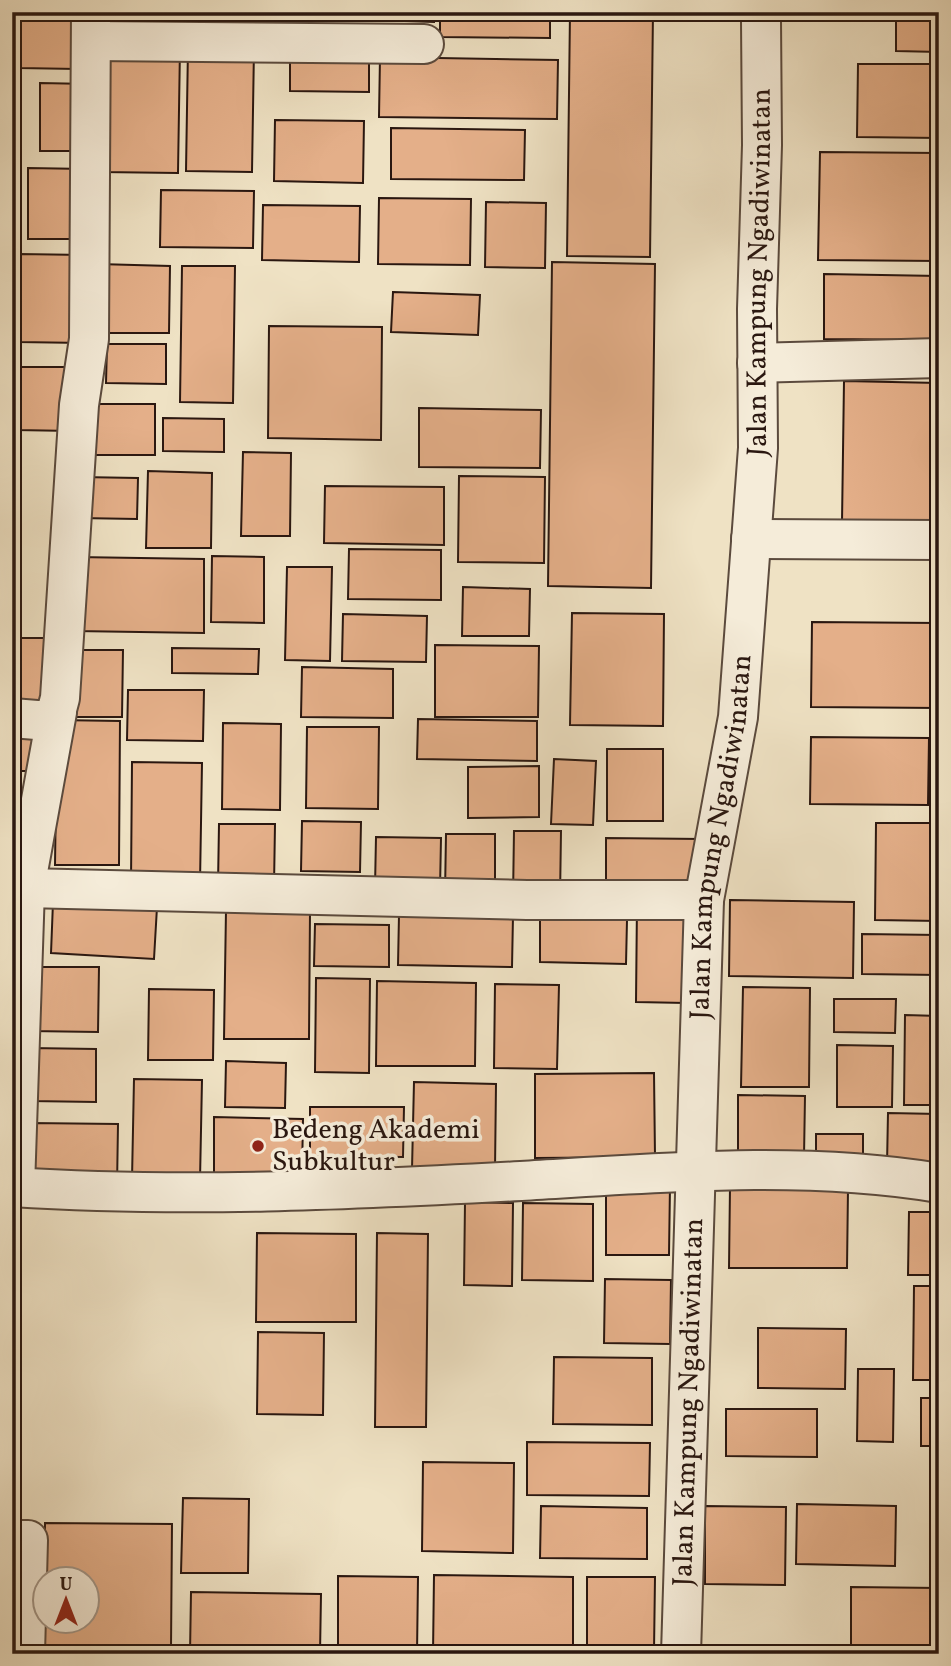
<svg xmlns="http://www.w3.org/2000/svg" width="951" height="1666" viewBox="0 0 951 1666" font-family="Vollkorn,serif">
<rect width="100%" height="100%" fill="#efe2c4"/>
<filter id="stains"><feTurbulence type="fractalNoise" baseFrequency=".00286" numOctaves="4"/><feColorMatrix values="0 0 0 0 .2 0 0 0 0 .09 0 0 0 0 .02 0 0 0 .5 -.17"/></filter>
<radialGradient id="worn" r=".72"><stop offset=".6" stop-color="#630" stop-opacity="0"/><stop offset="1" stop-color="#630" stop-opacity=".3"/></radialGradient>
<g fill="#e4af89" stroke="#2a1710" stroke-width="2" fill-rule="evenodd">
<path d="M 19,12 L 77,12 L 77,69 L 19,68 Z"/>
<path d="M 102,12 L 149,12 L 148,31 L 101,29 Z"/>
<path d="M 157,12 L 190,12 L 190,32 L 157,31 Z"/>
<path d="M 213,12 L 272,12 L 271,38 L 212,37 Z"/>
<rect x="292" y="12" width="60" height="5"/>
<path d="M 375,12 L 434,12 L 434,22 L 375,20 Z"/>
<path d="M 440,12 L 550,12 L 550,38 L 440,37 Z"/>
<path d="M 570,12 L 653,12 L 650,257 L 567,256 Z"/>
<path d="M 896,12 L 939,12 L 939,52 L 896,51 Z"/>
<path d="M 103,46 L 180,47 L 178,173 L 101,172 Z"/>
<path d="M 188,47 L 254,48 L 252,172 L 186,171 Z"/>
<path d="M 290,53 L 369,54 L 369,92 L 290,91 Z"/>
<path d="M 380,57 L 558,60 L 557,119 L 379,117 Z"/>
<path d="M 858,64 L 939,64 L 939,138 L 857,137 Z"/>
<path d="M 40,83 L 89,84 L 88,151 L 40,151 Z"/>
<path d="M 275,120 L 364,121 L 363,183 L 274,181 Z"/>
<path d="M 391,128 L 525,130 L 524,180 L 391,179 Z"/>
<path d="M 820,152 L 939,153 L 939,261 L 818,260 Z"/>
<path d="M 28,168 L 86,169 L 86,239 L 28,239 Z"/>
<path d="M 161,190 L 254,191 L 253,248 L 160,247 Z"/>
<path d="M 379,198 L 471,199 L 470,265 L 378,264 Z"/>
<path d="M 486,202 L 546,203 L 545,268 L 485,267 Z"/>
<path d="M 263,205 L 360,206 L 359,262 L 262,260 Z"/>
<path d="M 19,254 L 85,255 L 84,343 L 18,342 Z"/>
<path d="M 552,262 L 655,264 L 651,588 L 548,586 Z"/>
<path d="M 98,264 L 170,266 L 169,333 L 97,333 Z"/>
<path d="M 182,266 L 235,266 L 233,403 L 180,402 Z"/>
<path d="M 824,274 L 939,276 L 939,340 L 824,339 Z"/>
<path d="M 393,292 L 480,295 L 478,335 L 391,332 Z"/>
<path d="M 269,326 L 382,327 L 381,440 L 268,438 Z"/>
<path d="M 107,344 L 166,344 L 166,384 L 106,383 Z"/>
<path d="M 17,367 L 73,367 L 72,431 L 16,430 Z"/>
<path d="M 844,381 L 939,383 L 939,523 L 842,522 Z"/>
<rect x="85" y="404" width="70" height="51"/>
<path d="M 419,408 L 541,410 L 540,468 L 419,467 Z"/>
<path d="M 163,418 L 224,419 L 224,452 L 163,451 Z"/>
<path d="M 243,452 L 291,453 L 290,536 L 241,536 Z"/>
<path d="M 148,471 L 212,473 L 211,548 L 146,548 Z"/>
<path d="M 459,476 L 545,477 L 544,563 L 458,562 Z"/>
<path d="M 80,477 L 138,478 L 137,519 L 79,518 Z"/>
<path d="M 325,486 L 444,487 L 444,545 L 324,543 Z"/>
<path d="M 349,549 L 441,550 L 441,600 L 348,599 Z"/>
<path d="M 212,556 L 264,557 L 264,623 L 211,622 Z"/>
<path d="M 76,557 L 204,559 L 204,633 L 75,631 Z"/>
<path d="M 287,567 L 332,567 L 330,661 L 285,660 Z"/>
<path d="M 463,587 L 530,589 L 529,636 L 462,636 Z"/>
<path d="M 572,613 L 664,614 L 663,726 L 570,725 Z"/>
<path d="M 343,614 L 427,616 L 426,662 L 342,661 Z"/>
<path d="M 812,622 L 939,623 L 939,708 L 811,707 Z"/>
<path d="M 12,638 L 53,638 L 52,715 L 12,714 Z"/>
<path d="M 435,645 L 539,646 L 538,717 L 435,717 Z"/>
<path d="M 172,648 L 259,649 L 258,674 L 172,673 Z"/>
<path d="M 63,650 L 123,650 L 122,717 L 62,717 Z"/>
<path d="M 302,667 L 393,669 L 393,718 L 301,717 Z"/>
<path d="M 128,690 L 204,690 L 203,741 L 127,740 Z"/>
<path d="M 418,719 L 537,721 L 537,761 L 417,759 Z"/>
<path d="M 57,720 L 120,721 L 119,865 L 55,865 Z"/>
<path d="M 12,723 L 37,723 L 36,771 L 12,771 Z"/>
<path d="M 223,723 L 281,724 L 280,810 L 222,809 Z"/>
<path d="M 307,727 L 379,727 L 378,809 L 306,808 Z"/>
<path d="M 811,737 L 929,738 L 928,805 L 810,804 Z"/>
<rect x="607" y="749" width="56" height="72"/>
<path d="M 554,759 L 596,761 L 593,825 L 551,824 Z"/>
<path d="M 132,762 L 202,763 L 200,883 L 131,882 Z"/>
<path d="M 539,766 L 539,817 L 468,818 L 468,767 Z"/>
<path d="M 302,821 L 361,822 L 360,872 L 301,871 Z"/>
<path d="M 876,823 L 939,823 L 939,921 L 875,920 Z"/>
<path d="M 219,824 L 275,824 L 274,886 L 218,885 Z"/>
<path d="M 514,831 L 561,831 L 560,898 L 513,898 Z"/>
<path d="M 446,834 L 495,834 L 495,894 L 445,894 Z"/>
<path d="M 376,837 L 441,838 L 440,889 L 375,887 Z"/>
<path d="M 606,838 L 702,839 L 701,889 L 606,888 Z"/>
<path d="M 730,900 L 854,902 L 853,978 L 729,976 Z"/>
<path d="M 53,902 L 157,907 L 154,959 L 51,953 Z"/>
<path d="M 637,903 L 687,904 L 686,1003 L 636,1002 Z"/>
<path d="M 226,910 L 310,912 L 309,1039 L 224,1039 Z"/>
<path d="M 399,915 L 513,916 L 512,967 L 398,965 Z"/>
<path d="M 540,919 L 627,920 L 626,964 L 540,962 Z"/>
<path d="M 315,924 L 389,925 L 389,967 L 314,966 Z"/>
<path d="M 862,934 L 939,935 L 939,975 L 862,974 Z"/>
<path d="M 30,967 L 99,967 L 98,1032 L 30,1031 Z"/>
<path d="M 316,978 L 370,979 L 369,1073 L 315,1072 Z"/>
<path d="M 377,981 L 476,983 L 475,1066 L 376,1066 Z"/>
<path d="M 495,984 L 559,985 L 557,1069 L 494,1068 Z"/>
<path d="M 743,987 L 810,988 L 809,1087 L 741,1087 Z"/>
<path d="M 149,989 L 214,990 L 213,1060 L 148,1060 Z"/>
<path d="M 834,999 L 896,999 L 895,1033 L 834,1032 Z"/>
<path d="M 905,1015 L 939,1016 L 939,1105 L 904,1105 Z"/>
<path d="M 837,1045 L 893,1046 L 892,1107 L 837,1107 Z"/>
<path d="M 30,1048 L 96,1049 L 96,1102 L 30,1101 Z"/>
<path d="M 226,1061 L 286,1063 L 285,1108 L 225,1107 Z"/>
<path d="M 654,1073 L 655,1157 L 535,1158 L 535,1074 Z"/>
<path d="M 134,1079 L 202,1080 L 200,1180 L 132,1179 Z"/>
<path d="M 414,1082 L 496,1084 L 495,1170 L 412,1169 Z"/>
<path d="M 738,1095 L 805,1096 L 804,1157 L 738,1156 Z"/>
<path d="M 310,1107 L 404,1107 L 403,1157 L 310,1156 Z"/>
<path d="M 888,1113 L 939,1114 L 939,1166 L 887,1165 Z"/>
<path d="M 214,1117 L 303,1119 L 302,1174 L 214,1173 Z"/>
<path d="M 30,1123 L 118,1124 L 117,1187 L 30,1186 Z"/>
<rect x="816" y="1134" width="47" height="28"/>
<path d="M 606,1184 L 670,1185 L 669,1255 L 606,1255 Z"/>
<path d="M 730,1187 L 848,1189 L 847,1268 L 729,1268 Z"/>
<path d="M 465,1202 L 513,1203 L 512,1286 L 464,1285 Z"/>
<path d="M 523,1203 L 593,1204 L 593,1281 L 522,1280 Z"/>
<path d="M 909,1212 L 939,1212 L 939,1275 L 908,1275 Z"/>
<path d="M 257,1233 L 356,1234 L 356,1322 L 256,1322 Z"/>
<path d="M 377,1233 L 428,1234 L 426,1427 L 375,1427 Z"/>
<path d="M 605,1279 L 671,1280 L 670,1344 L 604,1343 Z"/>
<path d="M 914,1286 L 939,1286 L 939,1380 L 913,1380 Z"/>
<path d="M 758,1328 L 846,1329 L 845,1389 L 758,1388 Z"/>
<path d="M 258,1332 L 324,1333 L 323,1415 L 257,1414 Z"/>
<path d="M 554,1357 L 652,1358 L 652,1425 L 553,1424 Z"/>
<path d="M 858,1369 L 894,1369 L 893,1442 L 857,1441 Z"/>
<rect x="921" y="1398" width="18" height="48"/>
<path d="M 726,1409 L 817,1409 L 817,1457 L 726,1456 Z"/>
<path d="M 527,1442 L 650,1443 L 649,1496 L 527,1495 Z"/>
<path d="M 423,1462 L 514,1463 L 513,1553 L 422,1551 Z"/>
<path d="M 183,1498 L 249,1499 L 248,1573 L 181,1573 Z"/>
<path d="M 797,1504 L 896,1506 L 895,1566 L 796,1564 Z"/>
<path d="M 541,1506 L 647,1508 L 647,1559 L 540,1558 Z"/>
<path d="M 705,1506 L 786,1507 L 785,1585 L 705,1584 Z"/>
<path d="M 45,1523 L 172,1524 L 171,1648 L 44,1646 ZM 46,1578 L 88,1578 L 88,1620 L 46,1620 Z"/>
<path d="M 434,1575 L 573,1577 L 573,1654 L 433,1654 Z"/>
<path d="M 338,1576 L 418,1577 L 417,1654 L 338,1654 Z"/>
<path d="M 587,1577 L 655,1577 L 654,1651 L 587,1651 Z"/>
<path d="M 851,1587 L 939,1588 L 939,1654 L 851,1654 Z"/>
<path d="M 191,1592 L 321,1594 L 320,1654 L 190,1654 Z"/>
</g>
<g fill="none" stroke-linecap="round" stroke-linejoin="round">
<defs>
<g id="minor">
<path d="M 91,41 L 424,44"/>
<path d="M 757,363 L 939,358"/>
<path d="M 751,539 L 939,540"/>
<path d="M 12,718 L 49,721 L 55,717 L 60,698 L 79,405 L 89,339 L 91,12"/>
<path d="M 25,888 L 527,900 L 704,900"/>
<path d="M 12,1187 C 182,1198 352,1190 521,1181 C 659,1173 801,1160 939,1183"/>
<path d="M 15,1187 L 25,888 L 57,712"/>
<path d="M 12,1540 L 28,1540 L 25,1654"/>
<path id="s1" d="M 681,1654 L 704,900 L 738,717 L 758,448 L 757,309 L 762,145 L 761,20"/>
</g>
</defs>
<use href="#minor" stroke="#5b4a3d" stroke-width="42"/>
<use href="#minor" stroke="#f5ecd9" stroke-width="38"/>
</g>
<circle fill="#8f2418" stroke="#f5ecd9" stroke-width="2.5" cx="258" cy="1146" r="7"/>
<g text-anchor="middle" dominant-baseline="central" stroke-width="7" stroke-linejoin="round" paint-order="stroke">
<g font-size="28" fill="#2a1710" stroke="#f5ecd9">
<text stroke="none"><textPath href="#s1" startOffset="1386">Jalan Kampung Ngadiwinatan</textPath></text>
<text stroke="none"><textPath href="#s1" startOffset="819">Jalan Kampung Ngadiwinatan</textPath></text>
<text stroke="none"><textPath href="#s1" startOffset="252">Jalan Kampung Ngadiwinatan</textPath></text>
</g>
<g font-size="28" fill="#2a1710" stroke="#f5ecd9" text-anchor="start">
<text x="272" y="1130">Bedeng Akademi<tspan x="272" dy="32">Subkultur</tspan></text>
</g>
</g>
<rect width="951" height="1666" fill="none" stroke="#efe2c4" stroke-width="42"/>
<rect x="14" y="14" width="923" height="1638" fill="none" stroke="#2a1710" stroke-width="3.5"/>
<rect x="21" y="21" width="909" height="1624" fill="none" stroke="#2a1710" stroke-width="2"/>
<g transform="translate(66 1600)"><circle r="33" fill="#f5ecd9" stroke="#a49789" stroke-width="2"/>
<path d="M0-5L12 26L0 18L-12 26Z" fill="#8f2418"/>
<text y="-10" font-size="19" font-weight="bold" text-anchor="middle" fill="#2a1710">U</text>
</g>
<rect width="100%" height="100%" filter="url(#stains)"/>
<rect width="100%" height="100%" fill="url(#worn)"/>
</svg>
